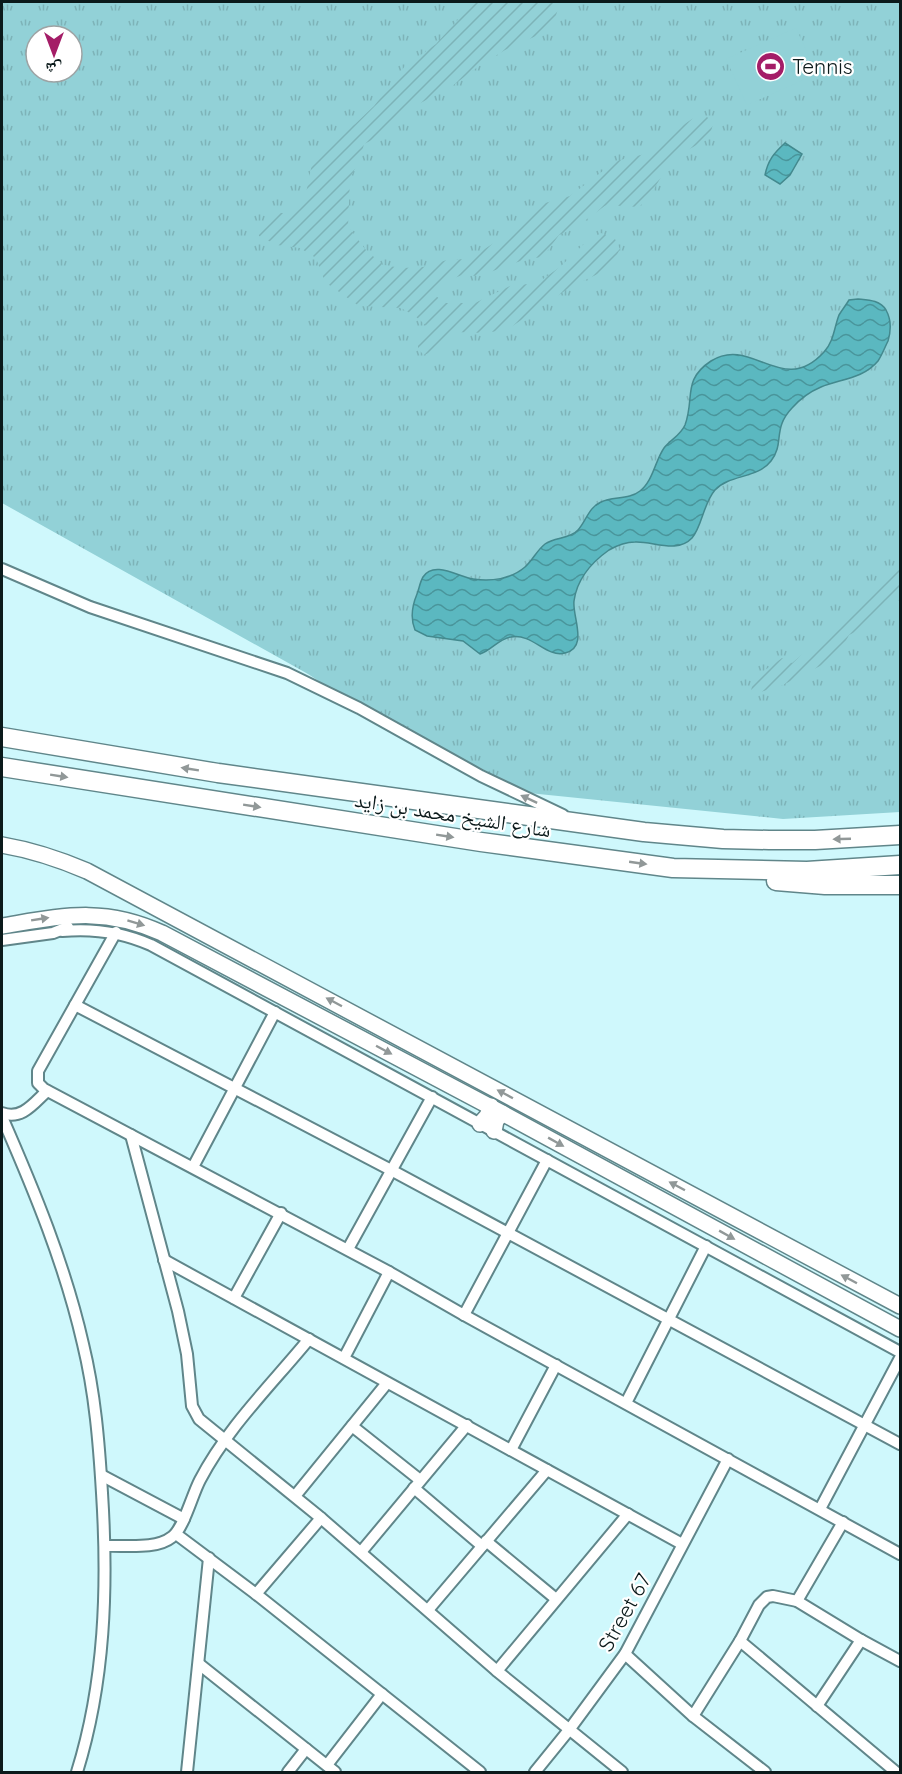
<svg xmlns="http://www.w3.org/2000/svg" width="902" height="1774" viewBox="0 0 902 1774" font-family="Quicksand,'Noto Naskh Arabic',sans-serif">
<defs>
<pattern id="grass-tufts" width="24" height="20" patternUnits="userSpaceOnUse" patternTransform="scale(1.5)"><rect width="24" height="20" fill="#92d1d7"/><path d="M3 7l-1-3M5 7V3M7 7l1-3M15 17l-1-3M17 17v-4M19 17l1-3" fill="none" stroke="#7db3b8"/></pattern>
<pattern id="garden-furrows" width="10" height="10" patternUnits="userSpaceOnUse" patternTransform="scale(1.5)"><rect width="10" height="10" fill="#92d1d7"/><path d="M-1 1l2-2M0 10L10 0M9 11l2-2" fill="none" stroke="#7db3b8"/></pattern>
<pattern id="water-waves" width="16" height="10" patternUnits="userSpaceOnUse" patternTransform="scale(1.5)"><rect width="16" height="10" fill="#5bb8c0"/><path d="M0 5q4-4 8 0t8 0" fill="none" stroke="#49959b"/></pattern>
</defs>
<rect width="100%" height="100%" fill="#cff8fc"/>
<path fill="url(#grass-tufts)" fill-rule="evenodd" d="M 2,2 L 900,2 L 900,812 L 783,819 L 519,792 L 337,693 L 308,674 L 2,503 ZM 36,36 L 72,36 L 72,72 L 36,72 Z"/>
<g fill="url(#garden-furrows)">
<path d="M 474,2 L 560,2 L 554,22 L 536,36 L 505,50 L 479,66 L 451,87 L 409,109 L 390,131 L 364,144 L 360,159 L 350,178 L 348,226 L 365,249 L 383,265 L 402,268 L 423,267 L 447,260 L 466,259 L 475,255 L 505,236 L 517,221 L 538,205 L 570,196 L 616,161 L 649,153 L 663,144 L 673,132 L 692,119 L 703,115 L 714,121 L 709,138 L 686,151 L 669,164 L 649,197 L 639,207 L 606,205 L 575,228 L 559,235 L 543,257 L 526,259 L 479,276 L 462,275 L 442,283 L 436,296 L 445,303 L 475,303 L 510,286 L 528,284 L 543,279 L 560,267 L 586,242 L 601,233 L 615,239 L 620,249 L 610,268 L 569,288 L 508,329 L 486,333 L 454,332 C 446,343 437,351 424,355 L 418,349 L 418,342 L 428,327 L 415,316 L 401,308 L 359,306 L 325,282 L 316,258 L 300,248 L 277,245 L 259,236 L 258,225 L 280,213 L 295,213 L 306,193 L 314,154 L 331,139 L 355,124 L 374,106 L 405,66 L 436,44 Z"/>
<path d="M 900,566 L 900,601 L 894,599 L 885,601 L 883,615 L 876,622 L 849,635 L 839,654 L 822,665 L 781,686 L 750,695 L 754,678 L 782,658 L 792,663 L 841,622 L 870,588 Z"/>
</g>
<path fill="#92d1d7" d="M 796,28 L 817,74 L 747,105 L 726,59 Z"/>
<g fill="url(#water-waves)" stroke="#43898e" stroke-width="1.5">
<path d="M 785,143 L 802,154 L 790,175 L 780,184 L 765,175 C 768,160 774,153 785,143 Z"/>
<path d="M 858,299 C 868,300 880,300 886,310 C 891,319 891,331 888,341 C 885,347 882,355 878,361 C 863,379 840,379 821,387 C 809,392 800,399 792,408 C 772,429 785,443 771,461 C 757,479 730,474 715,490 C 703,504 702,527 692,538 C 677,554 653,541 635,542 C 627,542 616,546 609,550 C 592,562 577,579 574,601 C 572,617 589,647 565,653 C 546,658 533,633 511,637 C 498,639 492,650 480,654 L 463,641 L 427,636 L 415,630 C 410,618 412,606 417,594 C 419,589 420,582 423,577 C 434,560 459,577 473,579 C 491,582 511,579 525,567 C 533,560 537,550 545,544 C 555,537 570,539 578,530 C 586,521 589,507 601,502 C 612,496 629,500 640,491 C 653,481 655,461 664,448 C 671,439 680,436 685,425 C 695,398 682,380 711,361 C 752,335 782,398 824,352 C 834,341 834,328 839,315 C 842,310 846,305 849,300 Z"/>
</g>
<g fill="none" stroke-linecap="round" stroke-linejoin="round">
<defs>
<g id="street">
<path d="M 2,569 L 90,607 L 287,673 L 359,708 L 481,776 L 563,815"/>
<path d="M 62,931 C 94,928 122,932 151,945 L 900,1352"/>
<path d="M 116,932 L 38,1071 L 38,1083 L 44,1089 L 389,1272 L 464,1315 L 900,1554"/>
<path d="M 2,940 L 53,933 L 68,927"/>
<path d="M 75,1005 L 391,1170 L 900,1444"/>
<path d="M 2,1113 C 22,1120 33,1104 47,1091"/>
<path d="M 2,1117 C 34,1190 65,1265 83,1344 C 95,1393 99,1443 102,1493 C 108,1587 105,1682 77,1772"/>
<path d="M 131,1135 L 178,1311 L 187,1354 L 192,1406 L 199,1419 L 321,1518 L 497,1671 L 622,1772"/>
<path d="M 193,1167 L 275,1012"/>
<path d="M 348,1249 L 432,1097"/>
<path d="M 164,1260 L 682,1544"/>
<path d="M 234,1298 L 281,1213"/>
<path d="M 464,1315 L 547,1160"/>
<path d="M 344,1358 L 389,1272"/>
<path d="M 626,1403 L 706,1246"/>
<path d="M 352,1426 L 420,1480"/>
<path d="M 511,1450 L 556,1365"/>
<path d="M 101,1475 L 184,1519"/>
<path d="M 414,1488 L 482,1546"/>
<path d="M 295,1496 L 387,1383"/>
<path d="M 820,1509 L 900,1358"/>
<path d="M 176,1534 L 256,1594 L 480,1772"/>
<path d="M 486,1541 L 556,1599"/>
<path d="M 105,1546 C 125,1545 156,1550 172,1537 C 184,1528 192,1495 200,1480 C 227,1428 272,1384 309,1339"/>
<path d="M 361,1552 L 467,1425"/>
<path d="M 256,1594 L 321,1518"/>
<path d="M 797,1601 L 843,1522"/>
<path d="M 428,1610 L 547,1470"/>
<path d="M 740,1641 L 896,1772"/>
<path d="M 625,1654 L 693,1716 L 765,1772"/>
<path d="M 199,1664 L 335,1772"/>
<path d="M 497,1671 L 628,1514"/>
<path d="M 817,1706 L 861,1640"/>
<path d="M 693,1716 L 740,1641 L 759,1605 L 767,1597 L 773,1596 L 797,1601 L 861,1640 L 900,1661"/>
<path d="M 327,1765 L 382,1694"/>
<path d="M 187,1772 L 209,1558"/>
<path d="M 288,1772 L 306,1749"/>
<path d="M 535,1772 L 569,1730 L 625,1654 L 728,1459"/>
</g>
<g id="secondary">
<path d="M 2,845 C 31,850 59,859 87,871 L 900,1306"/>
<path d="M 2,926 C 63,916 103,906 162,933 L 502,1113 L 900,1329"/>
<path d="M 480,1124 L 487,1116 L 491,1106"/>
<path d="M 494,1131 L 496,1121 L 502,1113"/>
</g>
<g id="highway">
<path d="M 2,737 L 218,773 L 644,832 L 723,839 L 769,840 L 815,840 L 900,835"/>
<path d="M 2,767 L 481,842 L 673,868 L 807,871 L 900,865"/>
<path d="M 776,881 L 825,885 L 900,885"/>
</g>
</defs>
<use href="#street" stroke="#60868a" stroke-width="14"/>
<use href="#secondary" stroke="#60868a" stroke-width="18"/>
<use href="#highway" stroke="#60868a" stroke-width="21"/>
<use href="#street" stroke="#fff" stroke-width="10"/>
<use href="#secondary" stroke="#fff" stroke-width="15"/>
<use href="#highway" stroke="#fff" stroke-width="18"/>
</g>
<defs><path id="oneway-solid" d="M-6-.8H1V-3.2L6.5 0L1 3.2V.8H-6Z" transform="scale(1.5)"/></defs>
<g fill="#919898">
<use href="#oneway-solid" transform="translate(190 769) rotate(-171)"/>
<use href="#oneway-solid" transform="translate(59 776) rotate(9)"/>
<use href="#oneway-solid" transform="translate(529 799) rotate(-155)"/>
<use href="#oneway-solid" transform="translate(252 806) rotate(9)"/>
<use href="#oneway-solid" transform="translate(445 836) rotate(9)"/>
<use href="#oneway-solid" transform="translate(842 839) rotate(178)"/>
<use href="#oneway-solid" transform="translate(638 863) rotate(8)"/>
<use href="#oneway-solid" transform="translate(40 919) rotate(-9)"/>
<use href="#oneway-solid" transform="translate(136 923) rotate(17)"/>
<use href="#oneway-solid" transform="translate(334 1002) rotate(-152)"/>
<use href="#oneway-solid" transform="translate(384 1050) rotate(28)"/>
<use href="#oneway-solid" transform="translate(505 1094) rotate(-152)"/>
<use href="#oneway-solid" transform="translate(556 1142) rotate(29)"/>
<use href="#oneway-solid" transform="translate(677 1186) rotate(-152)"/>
<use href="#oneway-solid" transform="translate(727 1235) rotate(29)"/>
<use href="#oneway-solid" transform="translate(849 1279) rotate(-152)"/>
</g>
<defs>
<symbol id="stadium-disc" viewBox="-11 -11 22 22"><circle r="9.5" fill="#a41d67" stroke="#fff"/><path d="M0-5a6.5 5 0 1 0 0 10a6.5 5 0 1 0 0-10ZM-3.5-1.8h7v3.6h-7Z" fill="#fff"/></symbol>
</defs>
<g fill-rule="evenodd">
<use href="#stadium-disc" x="754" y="50" width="33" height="33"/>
</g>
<g text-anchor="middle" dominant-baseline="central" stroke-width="4.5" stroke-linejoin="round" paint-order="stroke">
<g font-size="21" fill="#0b1a1b" stroke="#fff" text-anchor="start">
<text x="792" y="66">Tennis</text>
</g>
<g font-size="21" fill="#0b1a1b" stroke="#fff">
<text transform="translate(453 814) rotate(9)">شارع الشيخ محمد بن زايد</text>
<text transform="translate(624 1612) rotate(-61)">Street 67</text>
</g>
</g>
<rect width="902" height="1774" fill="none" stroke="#0b1a1b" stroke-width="6"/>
<g transform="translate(54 54) rotate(180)"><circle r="28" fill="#ffffff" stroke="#9da3a4" stroke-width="1.5"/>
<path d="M0-4.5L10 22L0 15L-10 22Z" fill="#a41d67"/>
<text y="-9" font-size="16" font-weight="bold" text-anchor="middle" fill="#0b1a1b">ش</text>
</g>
</svg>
